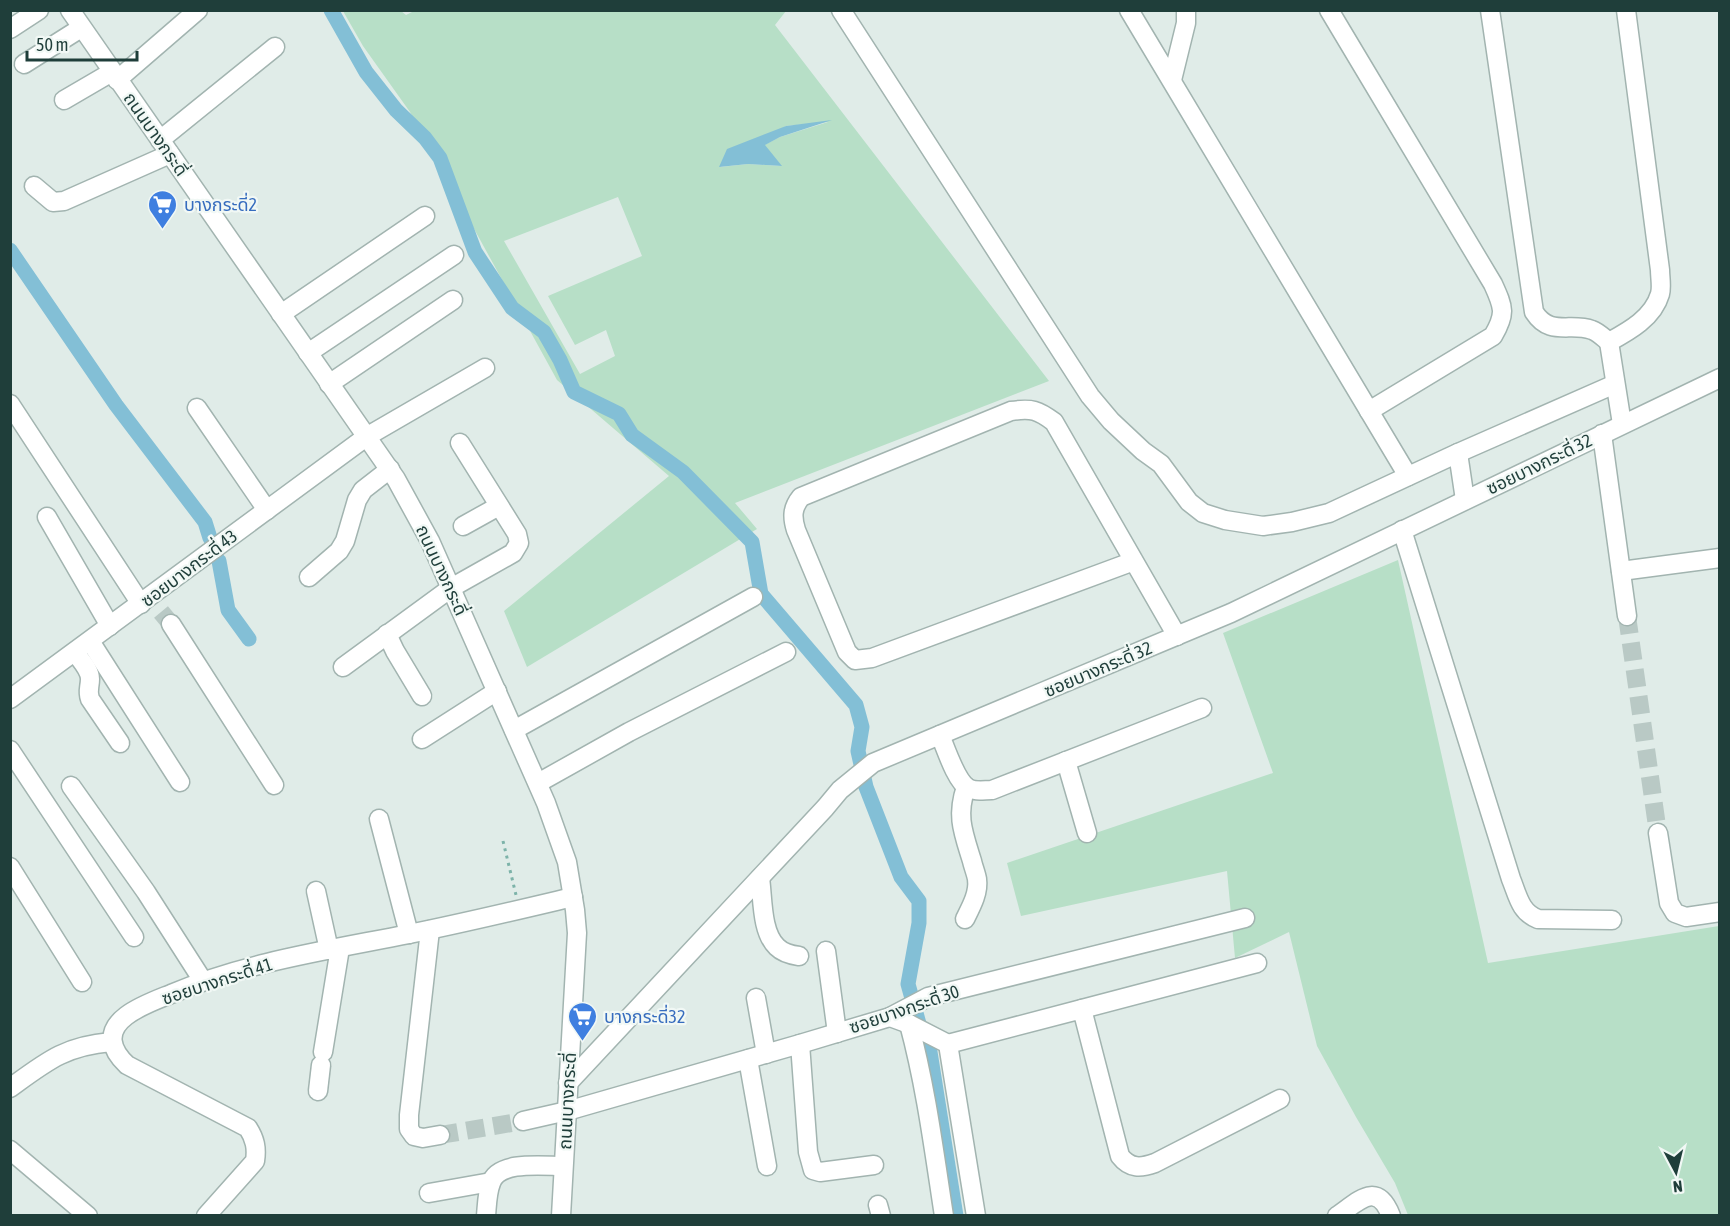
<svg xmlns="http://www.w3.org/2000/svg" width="1730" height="1226" viewBox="0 0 1730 1226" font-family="'Asap Condensed','Noto Sans Thai',sans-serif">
<rect width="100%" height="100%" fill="#e0ece8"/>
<g fill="#b7dfc7" fill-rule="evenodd">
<path d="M 416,10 L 786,11 L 775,25 L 1049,381 L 735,503 L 757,529 L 527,667 L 504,611 L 669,476 L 557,380 L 410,112 L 363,46 L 343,11 L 401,11 L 406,15 ZM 828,122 L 780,137 L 764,145 L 781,166 L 748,164 L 720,167 L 786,126 ZM 618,197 L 642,256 L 548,296 L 575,345 L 606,330 L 615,356 L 580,374 L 504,241 Z"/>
<path d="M 1398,560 L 1488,963 L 1719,926 L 1719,1215 L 1408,1215 L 1395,1183 L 1356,1117 L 1317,1046 L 1289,932 L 1235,958 L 1227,871 L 1021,916 L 1007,863 L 1273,773 L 1223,633 Z"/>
</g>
<path fill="#83bfd6" d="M 832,120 L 780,137 L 765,145 L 782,166 L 748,164 L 719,167 L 727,149 L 786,126 Z"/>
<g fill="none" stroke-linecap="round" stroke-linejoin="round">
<g stroke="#83bfd6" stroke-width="15">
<path d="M 331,10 L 366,72 L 396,110 L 425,138 L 440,158 L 475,252 L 512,308 L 544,332 L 560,360 L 574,392 L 619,414 L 632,435 L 683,472 L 752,542 L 761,594 L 856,705 L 862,727 L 858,751 L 866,787 L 901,877 L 919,901 L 919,923 L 908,984 L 921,1031 L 930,1052 L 956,1216"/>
<path d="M 10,250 L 116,405 L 205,522 L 210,538"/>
<path d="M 219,561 L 228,610 L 249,639"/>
</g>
<g stroke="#b9c9c5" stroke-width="18" stroke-dasharray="18 9" stroke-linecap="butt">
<path d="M 161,612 L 171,624"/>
<path d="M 1627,616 L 1658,833"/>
<path d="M 440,1135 L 523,1121"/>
</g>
<defs>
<g id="minor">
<path d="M 70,10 L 396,479 L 430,541 L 546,803 L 567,862 L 575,910 L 577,933 L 561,1216"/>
<path d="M 841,10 L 1090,396 L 1111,421 L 1143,451 L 1161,464 L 1189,502 L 1203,513 L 1225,520 L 1263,526 L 1292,522 L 1329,513 L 1458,453"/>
<path d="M 1129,10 L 1408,476"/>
<path d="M 1329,10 L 1493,284 C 1504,308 1506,314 1493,336 L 1369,411"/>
<path d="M 1490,10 L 1534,312 C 1550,337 1570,322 1592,330 C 1598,332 1604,338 1609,342"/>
<path d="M 10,29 L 39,10"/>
<path d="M 24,64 L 81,28"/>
<path d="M 117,80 L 198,10"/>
<path d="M 1172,80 L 1186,23 L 1186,10"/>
<path d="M 64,100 L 112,72"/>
<path d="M 160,140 L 275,47"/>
<path d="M 34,186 L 53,202 L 64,201 L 170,154"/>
<path d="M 281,314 L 425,216"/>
<path d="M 308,353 L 454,255"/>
<path d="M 329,384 L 453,300"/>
<path d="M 10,404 L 141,604"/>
<path d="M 197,408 L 267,510"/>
<path d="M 1622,424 L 1609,342 C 1629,331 1653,318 1660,294 C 1662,287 1660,277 1660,270 L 1626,10"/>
<path d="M 1602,434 L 1627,616"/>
<path d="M 1465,500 L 1458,453 L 1615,384"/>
<path d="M 47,517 L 110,626"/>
<path d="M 463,526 L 499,506"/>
<path d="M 1402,530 L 1511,879 C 1518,896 1520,912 1538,919 L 1612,920"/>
<path d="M 1134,561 L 872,658 L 855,660 L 847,652 L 796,530 C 792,517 792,508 801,497 L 1011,411 C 1032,408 1038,410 1054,422 L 1177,636"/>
<path d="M 1621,571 L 1720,558"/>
<path d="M 309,577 L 339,551 L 345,541 L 357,500 L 363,490 L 390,469"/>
<path d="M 171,624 L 274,785"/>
<path d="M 387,634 L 395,651 L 422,696"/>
<path d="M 90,641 L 180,782"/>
<path d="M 75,652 C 80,660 90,669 90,679 C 90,687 87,691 90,699 L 120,743"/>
<path d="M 343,667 L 451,588 L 513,553 L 519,543 L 517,534 L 460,443"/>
<path d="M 10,699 L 366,437 L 485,368"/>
<path d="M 514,730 L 753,597"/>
<path d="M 940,735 C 946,749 956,781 968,788 C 975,792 984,790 992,790 L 1202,708"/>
<path d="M 422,739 L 497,691"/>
<path d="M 10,750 L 134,937"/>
<path d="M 1066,761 L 1087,833"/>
<path d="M 538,783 L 629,732 L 786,652"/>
<path d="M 71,786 L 146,892 L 203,981"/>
<path d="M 379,819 L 409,934"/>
<path d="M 1658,833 L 1669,903 L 1675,913 L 1686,917 L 1720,912"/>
<path d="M 10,867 L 82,982"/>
<path d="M 760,878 C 763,898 761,932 777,947 C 783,953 792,955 799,956"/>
<path d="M 316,891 L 329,950"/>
<path d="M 965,919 C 971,907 979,893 977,879 C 976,873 973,866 972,861 C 963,832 956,816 966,787"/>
<path d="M 430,930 L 409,1115 L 409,1129 L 414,1136 L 423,1138 L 440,1135"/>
<path d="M 826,951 L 837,1033"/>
<path d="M 756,998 L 766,1054"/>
<path d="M 1082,1009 L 1257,963"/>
<path d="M 890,1017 L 909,1024 L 948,1044 L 976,1216"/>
<path d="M 909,1024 C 926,1087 934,1151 944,1216"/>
<path d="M 800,1044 L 808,1152 L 813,1170 L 820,1172 L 874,1165"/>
<path d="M 948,1044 L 1082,1009 L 1120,1156 C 1130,1169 1141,1168 1155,1163 L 1280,1099"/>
<path d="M 323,1052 L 340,948"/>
<path d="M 748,1059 L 767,1166"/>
<path d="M 568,1083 L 825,808 L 840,790 L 873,763 L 1231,613 L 1720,378"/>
<path d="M 10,1088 C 47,1061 65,1046 111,1042"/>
<path d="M 318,1091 L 321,1065"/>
<path d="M 523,1121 L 567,1111 L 800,1044 L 890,1017 L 928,997 L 1245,918"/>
<path d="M 10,1150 L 88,1216"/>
<path d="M 429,1193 L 491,1182"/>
<path d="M 878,1205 L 881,1216"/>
<path d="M 206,1216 L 255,1161 C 257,1148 255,1139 248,1128 L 127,1065 C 111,1050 105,1032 126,1016 C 139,1006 156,1000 171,994 C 246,962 329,950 409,934 C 464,923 518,910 573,897"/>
<path d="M 486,1216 C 487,1205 487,1193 491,1183 C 498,1160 544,1166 563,1166"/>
<path d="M 1337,1216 C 1359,1201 1377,1180 1391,1216"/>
</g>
</defs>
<use href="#minor" stroke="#a2b4b0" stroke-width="21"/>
<path stroke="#7db3a9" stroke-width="3" stroke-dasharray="3 4.5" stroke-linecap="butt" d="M 503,841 L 516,895"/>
<use href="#minor" stroke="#fff" stroke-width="18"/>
</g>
<defs>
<symbol id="supermarket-pin" viewBox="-11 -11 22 30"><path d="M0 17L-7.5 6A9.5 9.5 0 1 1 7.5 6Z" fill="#3f7fe0" stroke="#f1f8f5"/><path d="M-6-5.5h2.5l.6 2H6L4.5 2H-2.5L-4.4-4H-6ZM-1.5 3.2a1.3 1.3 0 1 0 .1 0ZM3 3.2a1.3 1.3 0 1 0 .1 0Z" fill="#fff"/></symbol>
</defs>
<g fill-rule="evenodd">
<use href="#supermarket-pin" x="146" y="188" width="33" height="45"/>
<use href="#supermarket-pin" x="566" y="1000" width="33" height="45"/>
</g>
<g text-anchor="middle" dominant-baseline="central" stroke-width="4.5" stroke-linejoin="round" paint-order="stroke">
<g font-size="18" fill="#1f3e3a" stroke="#f1f8f5">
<text transform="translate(156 134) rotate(55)">ถนนบางกระดี่</text>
<text transform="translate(1539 464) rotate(-26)">ซอยบางกระดี่ 32</text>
<text transform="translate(189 568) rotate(-37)">ซอยบางกระดี่ 43</text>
<text transform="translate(442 570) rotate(65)">ถนนบางกระดี่</text>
<text transform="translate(1098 669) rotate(-23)">ซอยบางกระดี่ 32</text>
<text transform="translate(217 981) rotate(-18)">ซอยบางกระดี่ 41</text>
<text transform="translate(904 1009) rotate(-19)">ซอยบางกระดี่ 30</text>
<text transform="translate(567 1101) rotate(-87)">ถนนบางกระดี่</text>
</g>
<g font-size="18" fill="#366cbe" stroke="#f1f8f5" text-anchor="start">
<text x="184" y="204">บางกระดี่2</text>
<text x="604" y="1016">บางกระดี่32</text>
</g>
</g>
<rect width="1730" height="1226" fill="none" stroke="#1f3e3a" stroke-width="24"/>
<g transform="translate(1676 1172) rotate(173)" stroke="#f1f8f5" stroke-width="4.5" paint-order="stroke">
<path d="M0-4.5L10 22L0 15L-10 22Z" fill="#1f3e3a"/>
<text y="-9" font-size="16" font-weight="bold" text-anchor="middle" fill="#1f3e3a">N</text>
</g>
<path d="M27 51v9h110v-9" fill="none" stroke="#1f3e3a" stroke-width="3"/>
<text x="36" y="51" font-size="18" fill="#1f3e3a" stroke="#f1f8f5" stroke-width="4.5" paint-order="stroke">50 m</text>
</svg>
